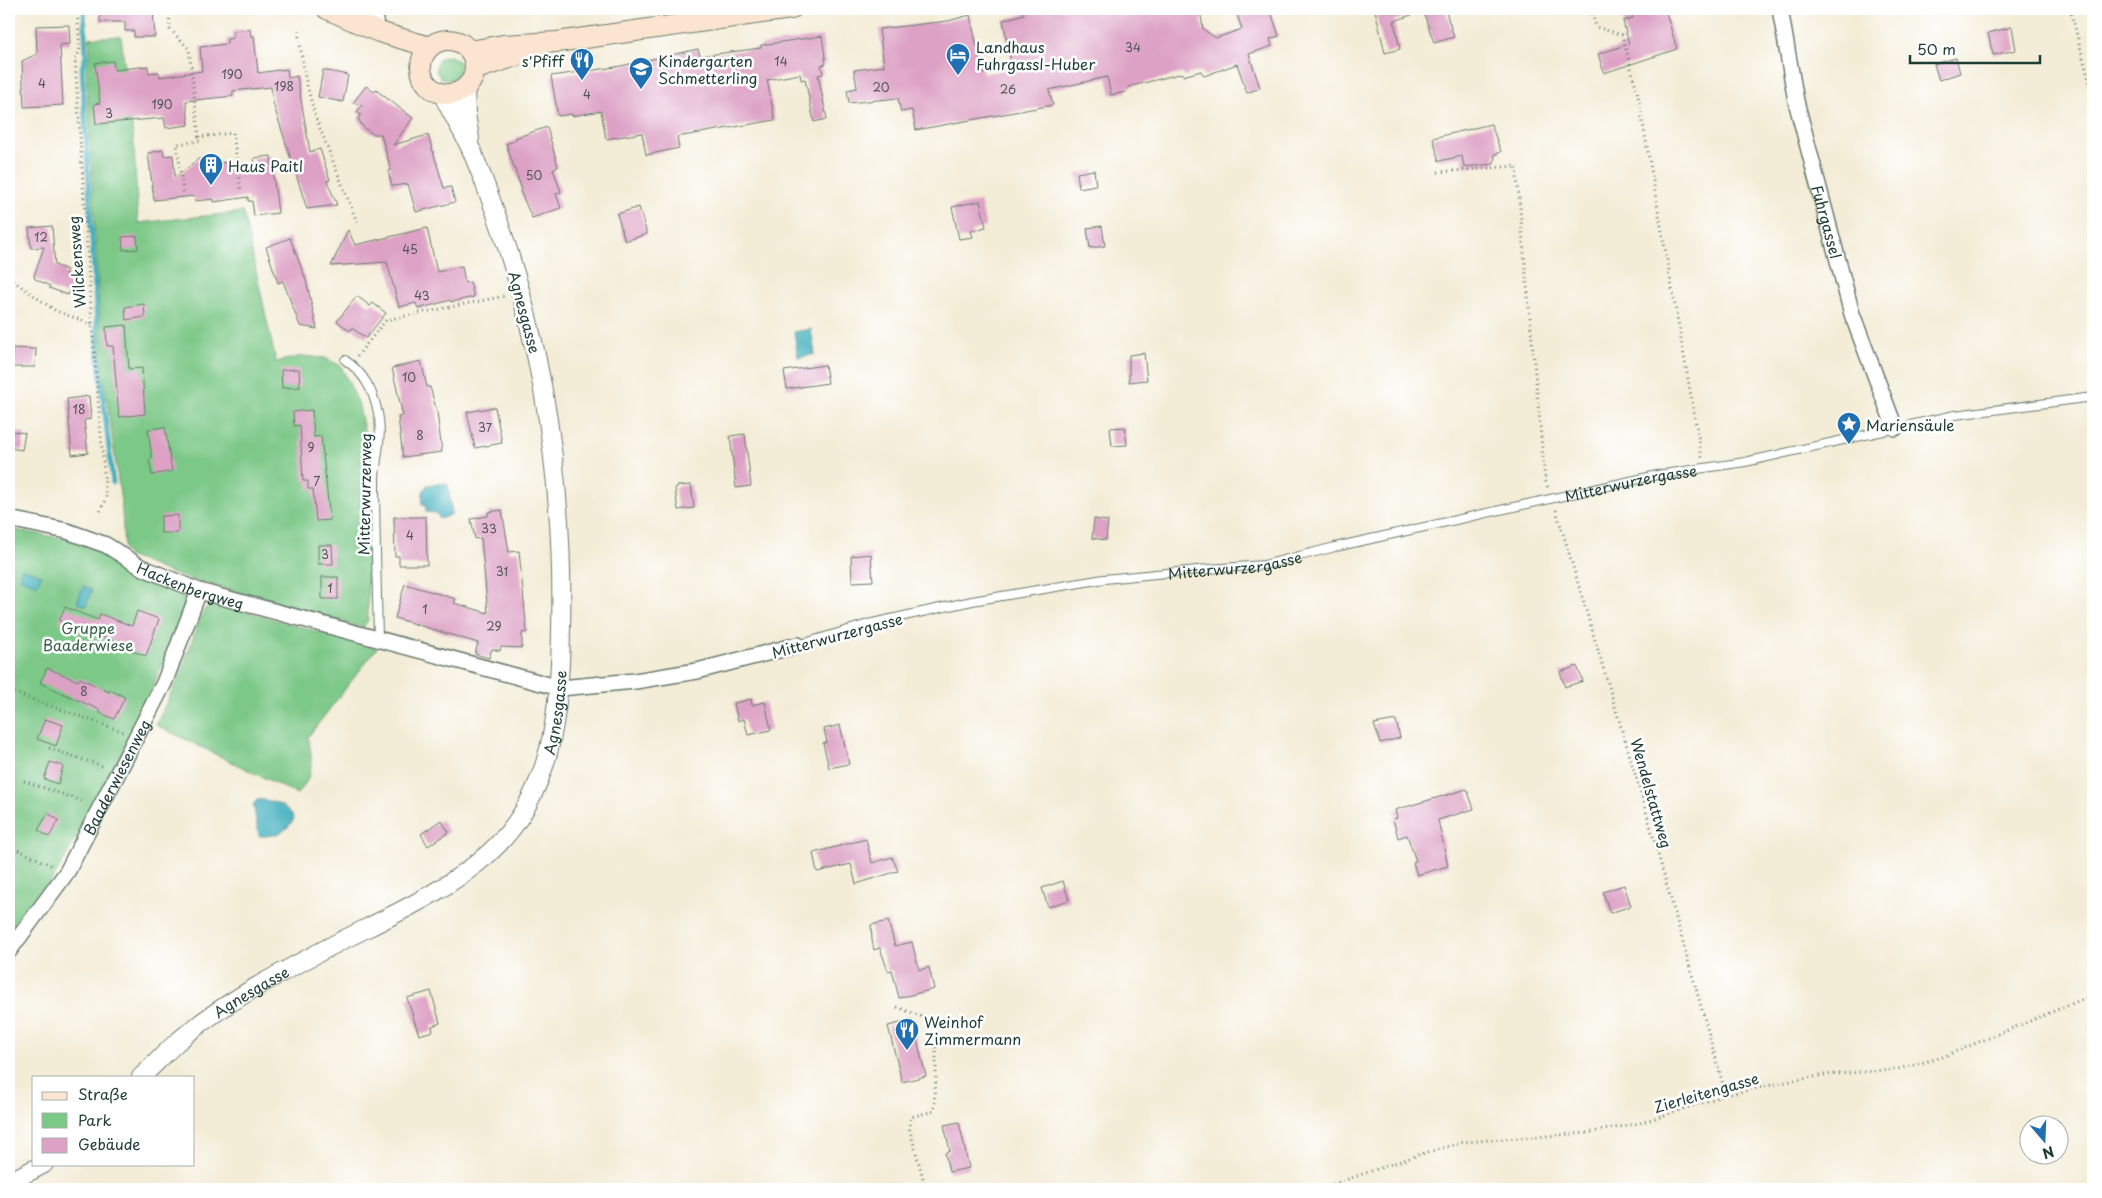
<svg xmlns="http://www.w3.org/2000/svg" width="2102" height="1198" viewBox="0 0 2102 1198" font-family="'Playpen Sans',sans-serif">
<rect width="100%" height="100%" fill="#fff"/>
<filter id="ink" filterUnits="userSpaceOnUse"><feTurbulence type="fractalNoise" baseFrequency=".02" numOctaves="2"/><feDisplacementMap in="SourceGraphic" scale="10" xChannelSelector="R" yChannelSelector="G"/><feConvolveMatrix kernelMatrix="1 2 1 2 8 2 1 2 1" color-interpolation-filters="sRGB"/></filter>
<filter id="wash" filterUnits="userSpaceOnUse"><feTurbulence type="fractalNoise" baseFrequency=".0096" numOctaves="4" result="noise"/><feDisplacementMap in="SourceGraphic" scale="20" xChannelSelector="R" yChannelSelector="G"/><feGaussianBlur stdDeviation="1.12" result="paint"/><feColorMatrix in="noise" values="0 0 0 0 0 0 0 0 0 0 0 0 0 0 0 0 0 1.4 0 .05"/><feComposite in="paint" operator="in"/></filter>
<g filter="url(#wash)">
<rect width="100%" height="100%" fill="#f3ecd6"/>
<g fill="#7bc887" stroke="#4d825e">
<path d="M 121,36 L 134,145 L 138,223 L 243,212 L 276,362 L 302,356 L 325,358 L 341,366 L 358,402 L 366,440 L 368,620 L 363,628 L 176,575 L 128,556 L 124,550 L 122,509 L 102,363 L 86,66 L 90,55 L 89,38 Z"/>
<circle cx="448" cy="68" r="12"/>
<path d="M 9,529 L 66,539 L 89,547 L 143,575 L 177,589 L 186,602 L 154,685 L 134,730 L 61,865 L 25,925 L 9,945 Z"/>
<path d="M 215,603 L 377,648 L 308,737 C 313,759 314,777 297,794 L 156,725 L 180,674 L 200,618 L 206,608 Z"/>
</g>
<g fill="#42b0be" stroke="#307679">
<path d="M 811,329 L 815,354 L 798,358 L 794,332 Z"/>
<path d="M 445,483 L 448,485 L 452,514 L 440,519 L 436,513 L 426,512 L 426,506 L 422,504 L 423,492 L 427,485 Z"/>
<path d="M 22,568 L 41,575 L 37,585 L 19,578 Z"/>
<path d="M 83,586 L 92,590 L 86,606 L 77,603 Z"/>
<path d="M 257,800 C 268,798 292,807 294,819 C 287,832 275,837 259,836 L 253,804 Z"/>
</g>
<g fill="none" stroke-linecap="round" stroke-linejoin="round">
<path stroke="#42b0be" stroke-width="5" d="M 84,9 L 86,56 L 82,67 L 99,362 L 113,483"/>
</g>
<g id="blocks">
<g fill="#dda1c5">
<path d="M 100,9 L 153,9 L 155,37 L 134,37 L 134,31 L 125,31 L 125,22 L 100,22 Z"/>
<path d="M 1023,9 L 1200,9 L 1203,29 L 1216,38 L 1242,29 L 1235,9 L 1270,9 L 1279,36 L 1270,39 L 1272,46 L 1249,54 L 1260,88 L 1247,93 L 1237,64 L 1204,76 L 1201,71 L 1183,76 L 1183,73 L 1128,87 L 1126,92 L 1111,95 L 1107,77 L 1049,90 L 1053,105 L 916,130 L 912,110 L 901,112 L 898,98 L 849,103 L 847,90 L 857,88 L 854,70 L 884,66 L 879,29 L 948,21 L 970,15 L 983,74 L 1012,68 L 1003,20 L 1024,14 Z"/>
<path d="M 1384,9 L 1445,9 L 1454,37 L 1434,43 L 1423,11 L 1394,21 L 1400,49 L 1385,53 L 1375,10 Z"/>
<path d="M 1645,9 L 1665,9 L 1677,49 L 1604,73 L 1598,54 L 1629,44 L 1623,21 L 1633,18 L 1630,11 Z"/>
<path d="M 69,25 L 70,44 L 60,45 L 63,105 L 24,107 L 22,61 L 37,54 L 36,26 Z"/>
<path d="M 2012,27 L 2016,50 L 1993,55 L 1988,33 Z"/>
<path d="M 250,29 L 251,36 L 254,36 L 258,73 L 287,69 L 288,78 L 297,76 L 310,152 L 320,149 L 330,180 L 327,181 L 337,205 L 307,209 L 273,103 L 271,87 L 233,91 L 233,96 L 186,101 L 189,125 L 166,128 L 164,118 L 96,124 L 94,104 L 100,103 L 95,63 L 113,61 L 114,70 L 148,66 L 149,73 L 159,72 L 160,77 L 202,71 L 200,47 L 227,44 L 227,39 L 233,38 L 233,31 Z"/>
<path d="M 822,36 L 826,64 L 821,65 L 823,74 L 818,75 L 827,119 L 814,122 L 805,79 L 801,80 L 800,74 L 767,80 L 775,120 L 677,137 L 679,148 L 646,155 L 642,133 L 606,139 L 601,111 L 572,116 L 572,114 L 558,116 L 551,76 L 616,67 L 698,49 L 700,56 L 761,48 L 761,45 Z"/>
<path d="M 1956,58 L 1960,73 L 1939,80 L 1934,64 Z"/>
<path d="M 323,70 L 348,75 L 343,102 L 318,97 Z"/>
<path d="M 366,86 L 374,92 L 376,90 L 413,118 L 393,145 L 428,135 L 444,188 L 451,187 L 455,202 L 416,212 L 408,184 L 392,186 L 388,171 L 391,170 L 381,134 L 373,134 L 364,128 L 358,119 L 361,115 L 357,112 L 362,105 L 353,103 Z"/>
<path d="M 1491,124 L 1501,152 L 1495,154 L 1494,164 L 1464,167 L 1462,156 L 1439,161 L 1433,138 Z"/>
<path d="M 547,127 L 558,167 L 553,169 L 561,192 L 556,194 L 561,208 L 532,218 L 520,191 L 522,190 L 506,144 L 516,140 L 515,138 Z"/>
<path d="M 163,150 L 164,156 L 173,155 L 175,178 L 198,159 L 210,159 L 214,164 L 226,162 L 227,169 L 255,165 L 254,158 L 271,156 L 278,213 L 254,216 L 252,201 L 248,201 L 248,197 L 214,202 L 214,199 L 195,201 L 194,196 L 154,200 L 148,153 Z"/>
<path d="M 1094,170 L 1096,185 L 1079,188 L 1077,173 Z"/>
<path d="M 980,201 L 986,227 L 971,231 L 973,237 L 959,239 L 952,207 Z"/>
<path d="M 639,207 L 647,234 L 625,241 L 617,214 Z"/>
<path d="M 52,226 L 55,265 L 67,270 L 65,274 L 75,278 L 68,295 L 49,288 L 50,286 L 35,279 L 34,276 L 44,247 L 31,248 L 29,228 Z"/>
<path d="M 1102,226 L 1105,246 L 1090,248 L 1087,228 Z"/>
<path d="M 427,228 L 437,272 L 462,266 L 465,283 L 470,282 L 474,297 L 451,302 L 451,300 L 418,309 L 416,303 L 399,307 L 387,262 L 331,266 L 348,230 L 355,245 Z"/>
<path d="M 137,236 L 138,249 L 123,250 L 122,237 Z"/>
<path d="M 290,238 L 306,280 L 317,329 L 300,326 L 283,281 L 278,283 L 266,247 Z"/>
<path d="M 357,296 L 370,306 L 373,303 L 386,313 L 366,338 L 352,328 L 350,331 L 337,321 Z"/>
<path d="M 144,304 L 145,317 L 126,320 L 125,307 Z"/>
<path d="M 126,325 L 129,369 L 142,368 L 145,414 L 119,417 L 113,346 L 107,346 L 106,327 Z"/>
<path d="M 12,348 L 36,349 L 35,367 L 12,367 Z"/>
<path d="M 1144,353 L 1147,380 L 1129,382 L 1129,355 Z"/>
<path d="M 421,361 L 427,387 L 430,387 L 437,412 L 442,452 L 403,457 L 398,417 L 403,416 L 392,368 Z"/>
<path d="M 825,365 L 828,383 L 787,389 L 784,371 Z"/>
<path d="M 299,369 L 300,387 L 282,388 L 281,370 Z"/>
<path d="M 89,396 L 91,419 L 84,420 L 88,453 L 72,455 L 67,399 Z"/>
<path d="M 495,407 L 502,443 L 475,448 L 467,412 Z"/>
<path d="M 312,410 L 314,437 L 321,436 L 330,520 L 316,521 L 313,489 L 308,489 L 308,481 L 303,481 L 300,425 L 294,426 L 293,412 Z"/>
<path d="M 165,427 L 172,471 L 152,475 L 149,460 L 152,459 L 148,429 Z"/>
<path d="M 1125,427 L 1127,445 L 1112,446 L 1110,428 Z"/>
<path d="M 9,431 L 25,433 L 22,450 L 9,448 Z"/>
<path d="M 745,434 L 751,486 L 736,488 L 730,436 Z"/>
<path d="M 691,485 L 694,508 L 678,510 L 675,489 L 677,486 Z"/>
<path d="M 502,510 L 509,552 L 519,551 L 527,632 L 522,633 L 522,648 L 501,647 L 500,651 L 492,649 L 489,658 L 475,654 L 478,643 L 395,618 L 405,584 L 456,599 L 454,603 L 488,613 L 481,538 L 475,539 L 471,519 L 488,516 L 488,512 Z"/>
<path d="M 178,515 L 178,533 L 161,533 L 161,516 Z"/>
<path d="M 394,517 L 426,517 L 427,565 L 399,565 L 399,556 L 395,556 Z"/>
<path d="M 1094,519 L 1108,521 L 1106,540 L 1092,538 Z"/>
<path d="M 318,545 L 332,545 L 333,564 L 318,564 Z"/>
<path d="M 871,554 L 873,581 L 852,582 L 851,556 Z"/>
<rect x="322" y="577" width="16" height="22"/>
<path d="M 65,607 L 98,620 L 100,614 L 132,626 L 137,611 L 159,619 L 146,656 L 124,648 L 125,645 L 59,621 Z"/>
<path d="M 1577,666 L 1583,681 L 1565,687 L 1560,672 Z"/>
<path d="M 47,668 L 78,681 L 80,678 L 109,692 L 110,690 L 125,697 L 114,719 L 99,712 L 100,710 L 40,683 Z"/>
<path d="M 751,699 L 752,705 L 765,702 L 771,730 L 748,735 L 744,719 L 738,721 L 734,703 Z"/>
<path d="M 45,719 L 63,725 L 56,746 L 37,739 Z"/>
<path d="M 1396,720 L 1400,738 L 1380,743 L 1374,724 Z"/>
<path d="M 840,725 L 849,764 L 829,768 L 823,743 L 827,742 L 824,729 Z"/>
<path d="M 50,762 L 63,766 L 58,784 L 44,779 Z"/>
<path d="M 1467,789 L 1474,809 L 1438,820 L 1448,866 L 1417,875 L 1413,862 L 1416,861 L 1407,835 L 1398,838 L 1393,819 L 1397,818 L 1395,810 Z"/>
<path d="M 48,813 L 59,820 L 49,837 L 38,830 Z"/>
<path d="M 441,820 L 449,832 L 428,846 L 421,834 Z"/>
<path d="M 866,839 L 872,863 L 892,857 L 898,871 L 856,884 L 851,864 L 817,872 L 813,853 Z"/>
<path d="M 1063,881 L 1069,900 L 1048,907 L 1042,888 Z"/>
<path d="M 1624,885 L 1631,906 L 1610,913 L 1603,892 Z"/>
<path d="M 888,921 L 895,946 L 912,942 L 919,970 L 929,967 L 934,989 L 899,998 L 892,970 L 888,971 L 880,948 L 874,950 L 872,940 L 871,925 Z"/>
<path d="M 431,991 L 440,1023 L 432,1026 L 433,1031 L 419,1035 L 407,998 Z"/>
<path d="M 912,1020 L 926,1076 L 902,1082 L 888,1026 Z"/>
<path d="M 959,1122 L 969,1168 L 949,1172 L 945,1153 L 950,1151 L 944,1125 Z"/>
</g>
</g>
</g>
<g filter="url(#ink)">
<use href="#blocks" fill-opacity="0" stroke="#697a6d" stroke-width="1"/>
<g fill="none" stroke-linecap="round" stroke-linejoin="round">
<defs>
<g id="service">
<path d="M 345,360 C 364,373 373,390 378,413 C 383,435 376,457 375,478 C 375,532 377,586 378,639"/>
<path id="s1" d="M 798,645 L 868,624 L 972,601 L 1104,579 L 1208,569 L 1264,565 L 1335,547 L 1657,475 L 1745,462 L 1955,415 L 2093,397"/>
</g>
<g id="minor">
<path id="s2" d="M 1780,9 L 1796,101 L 1852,314 L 1895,428"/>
<path d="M 374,29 L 377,9"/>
<path id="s3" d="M 9,519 L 67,531 L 106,545 L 141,567 L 199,591 L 560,688 L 635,681 L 697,671 L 798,645"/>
<path id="s4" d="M 9,951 L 67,872 L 164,683 L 199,591"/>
</g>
<g id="tertiary">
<path d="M 465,89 L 466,114 L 470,138"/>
<path id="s5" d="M 141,1077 C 153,1066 164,1054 176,1043 C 223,1002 282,972 337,943 C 388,917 444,893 488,854 C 553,796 560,711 561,630 C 565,463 537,309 473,154 C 465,134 452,115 443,95"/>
<path d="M 9,1182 L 44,1164"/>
</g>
<g id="secondary">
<path d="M 327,9 L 379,32 L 430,47"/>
<circle cx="448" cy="67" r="27"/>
<path d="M 470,51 L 503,45 L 557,42 L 791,9"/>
<path d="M 476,69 L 534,50"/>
</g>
</defs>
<use href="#service" stroke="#697a6d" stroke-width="10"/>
<use href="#minor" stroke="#697a6d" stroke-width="18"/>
<use href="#tertiary" stroke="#697a6d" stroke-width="20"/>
<use href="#secondary" stroke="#697a6d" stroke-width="22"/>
<g stroke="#697a6d" stroke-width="3" stroke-dasharray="1 4" stroke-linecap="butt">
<path d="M 77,9 L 80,51 L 75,59 L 92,324 L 106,498 L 99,514"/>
<path d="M 169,9 L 170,29 L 189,49 L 199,137"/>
<path d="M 1591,9 L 1596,27 L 1622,35 L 1637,90 L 1702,458"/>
<path d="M 2070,9 L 2093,95"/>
<path d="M 298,31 L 305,77 L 315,116 L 357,222"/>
<path d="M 1438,172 L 1516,166 L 1545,480 L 1548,488"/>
<path d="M 183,192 L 177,144 L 200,141 L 199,137 L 233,133 L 241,190"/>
<path d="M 9,278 L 56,311 L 92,324"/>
<path d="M 357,356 L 386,320 L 505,296"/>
<path d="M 1556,510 L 1640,790 L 1726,1095"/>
<path d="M 9,691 L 124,732"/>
<path d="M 49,748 L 105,767"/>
<path d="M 24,781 L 85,802"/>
<path d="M 9,846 L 53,866"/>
<path d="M 897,1007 L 933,1021 L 936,1035 L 936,1075 L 934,1111 L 911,1117 L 909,1127 L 926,1189"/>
<path d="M 1319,1189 L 1421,1154 L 1464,1142 L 1587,1133 L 1640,1123 L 1726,1095 L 1786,1082 L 1824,1075 L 1898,1069 L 1940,1058 L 2093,995"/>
</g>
<use href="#service" stroke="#fff" stroke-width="8"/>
<use href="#minor" stroke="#fff" stroke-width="15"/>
<use href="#tertiary" stroke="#fff" stroke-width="18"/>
<use href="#secondary" stroke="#fce5d0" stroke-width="20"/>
</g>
</g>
<defs>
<symbol id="hotel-pin" viewBox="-11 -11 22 30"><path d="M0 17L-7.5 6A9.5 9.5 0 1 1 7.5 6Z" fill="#1f6fb2" stroke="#fff"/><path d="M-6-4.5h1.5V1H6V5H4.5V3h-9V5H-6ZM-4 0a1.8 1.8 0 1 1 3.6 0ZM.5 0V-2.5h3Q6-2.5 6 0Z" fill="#fff"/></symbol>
<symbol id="restaurant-pin" viewBox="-11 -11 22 30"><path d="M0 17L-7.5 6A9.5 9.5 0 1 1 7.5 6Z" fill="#1f6fb2" stroke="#fff"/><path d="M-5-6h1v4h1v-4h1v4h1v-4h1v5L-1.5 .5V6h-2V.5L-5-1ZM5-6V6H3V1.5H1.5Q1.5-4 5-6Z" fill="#fff"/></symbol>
<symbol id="school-pin" viewBox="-11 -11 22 30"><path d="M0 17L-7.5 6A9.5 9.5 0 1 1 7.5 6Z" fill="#1f6fb2" stroke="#fff"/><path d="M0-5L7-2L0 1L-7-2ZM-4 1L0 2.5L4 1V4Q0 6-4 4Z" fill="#fff"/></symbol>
<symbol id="building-pin" viewBox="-11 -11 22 30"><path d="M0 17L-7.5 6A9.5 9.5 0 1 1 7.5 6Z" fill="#1f6fb2" stroke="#fff"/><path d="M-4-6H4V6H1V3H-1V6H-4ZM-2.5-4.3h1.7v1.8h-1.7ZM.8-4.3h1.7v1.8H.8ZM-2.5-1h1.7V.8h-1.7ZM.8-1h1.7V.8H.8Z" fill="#fff"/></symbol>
<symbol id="sight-pin" viewBox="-11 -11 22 30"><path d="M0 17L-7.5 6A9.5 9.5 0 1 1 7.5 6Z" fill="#1f6fb2" stroke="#fff"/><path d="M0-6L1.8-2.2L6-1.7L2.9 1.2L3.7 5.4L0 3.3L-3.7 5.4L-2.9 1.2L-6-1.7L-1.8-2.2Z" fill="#fff"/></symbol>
</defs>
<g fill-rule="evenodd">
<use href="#hotel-pin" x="944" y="41" width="28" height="38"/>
<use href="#restaurant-pin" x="568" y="46" width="28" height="38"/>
<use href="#school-pin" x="627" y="55" width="28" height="38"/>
<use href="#building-pin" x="197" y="151" width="28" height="38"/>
<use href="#sight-pin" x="1835" y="410" width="28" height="38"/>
<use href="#restaurant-pin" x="893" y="1016" width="28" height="38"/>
</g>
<g text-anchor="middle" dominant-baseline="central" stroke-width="5" stroke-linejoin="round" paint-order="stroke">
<g font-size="12" fill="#4e5658">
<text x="1133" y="47">34</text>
<text x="781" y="61">14</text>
<text x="232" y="74">190</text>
<text x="42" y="83">4</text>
<text x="284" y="86">198</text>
<text x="881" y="87">20</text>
<text x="1008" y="89">26</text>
<text x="587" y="94">4</text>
<text x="162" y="104">190</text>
<text x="109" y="113">3</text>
<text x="534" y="175">50</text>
<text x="41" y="237">12</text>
<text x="410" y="249">45</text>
<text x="422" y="295">43</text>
<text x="409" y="377">10</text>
<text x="79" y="409">18</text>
<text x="485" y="427">37</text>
<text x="420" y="435">8</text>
<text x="311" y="447">9</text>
<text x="317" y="481">7</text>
<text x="489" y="528">33</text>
<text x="410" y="535">4</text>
<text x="325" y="554">3</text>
<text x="502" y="571">31</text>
<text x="330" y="588">1</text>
<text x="425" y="609">1</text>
<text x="494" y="626">29</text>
<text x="84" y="691">8</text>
</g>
<g font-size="15" fill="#1f3d34" stroke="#fff" text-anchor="start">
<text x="976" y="46">Landhaus<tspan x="976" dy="17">Fuhrgassl-Huber</tspan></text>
<text x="564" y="60" text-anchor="end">s'Pfiff</text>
<text x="658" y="60">Kindergarten<tspan x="658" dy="17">Schmetterling</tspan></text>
<text x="228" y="165">Haus Paitl</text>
<text x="1866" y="424">Mariensäule</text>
<text x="924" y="1021">Weinhof<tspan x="924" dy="17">Zimmermann</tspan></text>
</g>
<g font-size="15" fill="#1f3d34" stroke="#fff">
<text stroke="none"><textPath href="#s2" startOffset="218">Fuhrgassel</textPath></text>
<text transform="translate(76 262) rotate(-94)">Wilckensweg</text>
<text transform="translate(525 312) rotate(75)">Agnesgasse</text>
<text stroke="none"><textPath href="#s1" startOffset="850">Mitterwurzergasse</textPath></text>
<text transform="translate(364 494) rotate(-89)">Mitterwurzerweg</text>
<text stroke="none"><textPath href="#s1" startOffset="445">Mitterwurzergasse</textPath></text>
<text stroke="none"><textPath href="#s3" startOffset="195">Hackenbergweg</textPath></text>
<text transform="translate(837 635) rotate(-15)">Mitterwurzergasse</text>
<text stroke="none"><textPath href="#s5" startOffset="575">Agnesgasse</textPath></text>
<text stroke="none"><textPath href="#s4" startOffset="205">Baaderwiesenweg</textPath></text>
<text transform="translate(1652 793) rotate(74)">Wendelstattweg</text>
<text stroke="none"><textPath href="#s5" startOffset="140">Agnesgasse</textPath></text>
<text transform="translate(1706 1092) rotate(-16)">Zierleitengasse</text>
</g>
<g font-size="15" fill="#366049" stroke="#fff">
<text x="88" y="627">Gruppe<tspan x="88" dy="17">Baaderwiese</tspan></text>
</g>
</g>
<rect width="2102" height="1198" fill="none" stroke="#fff" stroke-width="30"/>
<rect x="32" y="1076" width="162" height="90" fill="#ffffff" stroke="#a5b1ae"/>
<rect x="42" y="1092" width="25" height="8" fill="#fce5d0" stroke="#a5b1ae"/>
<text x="78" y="1100" font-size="15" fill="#1f3d34">Straße</text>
<rect x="42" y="1113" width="25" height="15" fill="#7bc887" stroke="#a5b1ae"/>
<text x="78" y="1126" font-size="15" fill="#1f3d34">Park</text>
<rect x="42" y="1138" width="25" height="15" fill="#dda1c5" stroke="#a5b1ae"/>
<text x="78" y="1150" font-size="15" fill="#1f3d34">Gebäude</text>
<g transform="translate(2044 1140) rotate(161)"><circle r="24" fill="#ffffff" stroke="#a5b1ae"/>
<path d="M0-4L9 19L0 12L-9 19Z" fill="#1f6fb2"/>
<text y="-8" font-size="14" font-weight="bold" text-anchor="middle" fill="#1f3d34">N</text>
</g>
<path d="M1910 55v8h130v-8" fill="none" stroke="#1f3d34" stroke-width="2.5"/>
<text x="1917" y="55" font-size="15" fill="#1f3d34" stroke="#ffffff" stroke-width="4" paint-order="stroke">50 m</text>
</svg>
